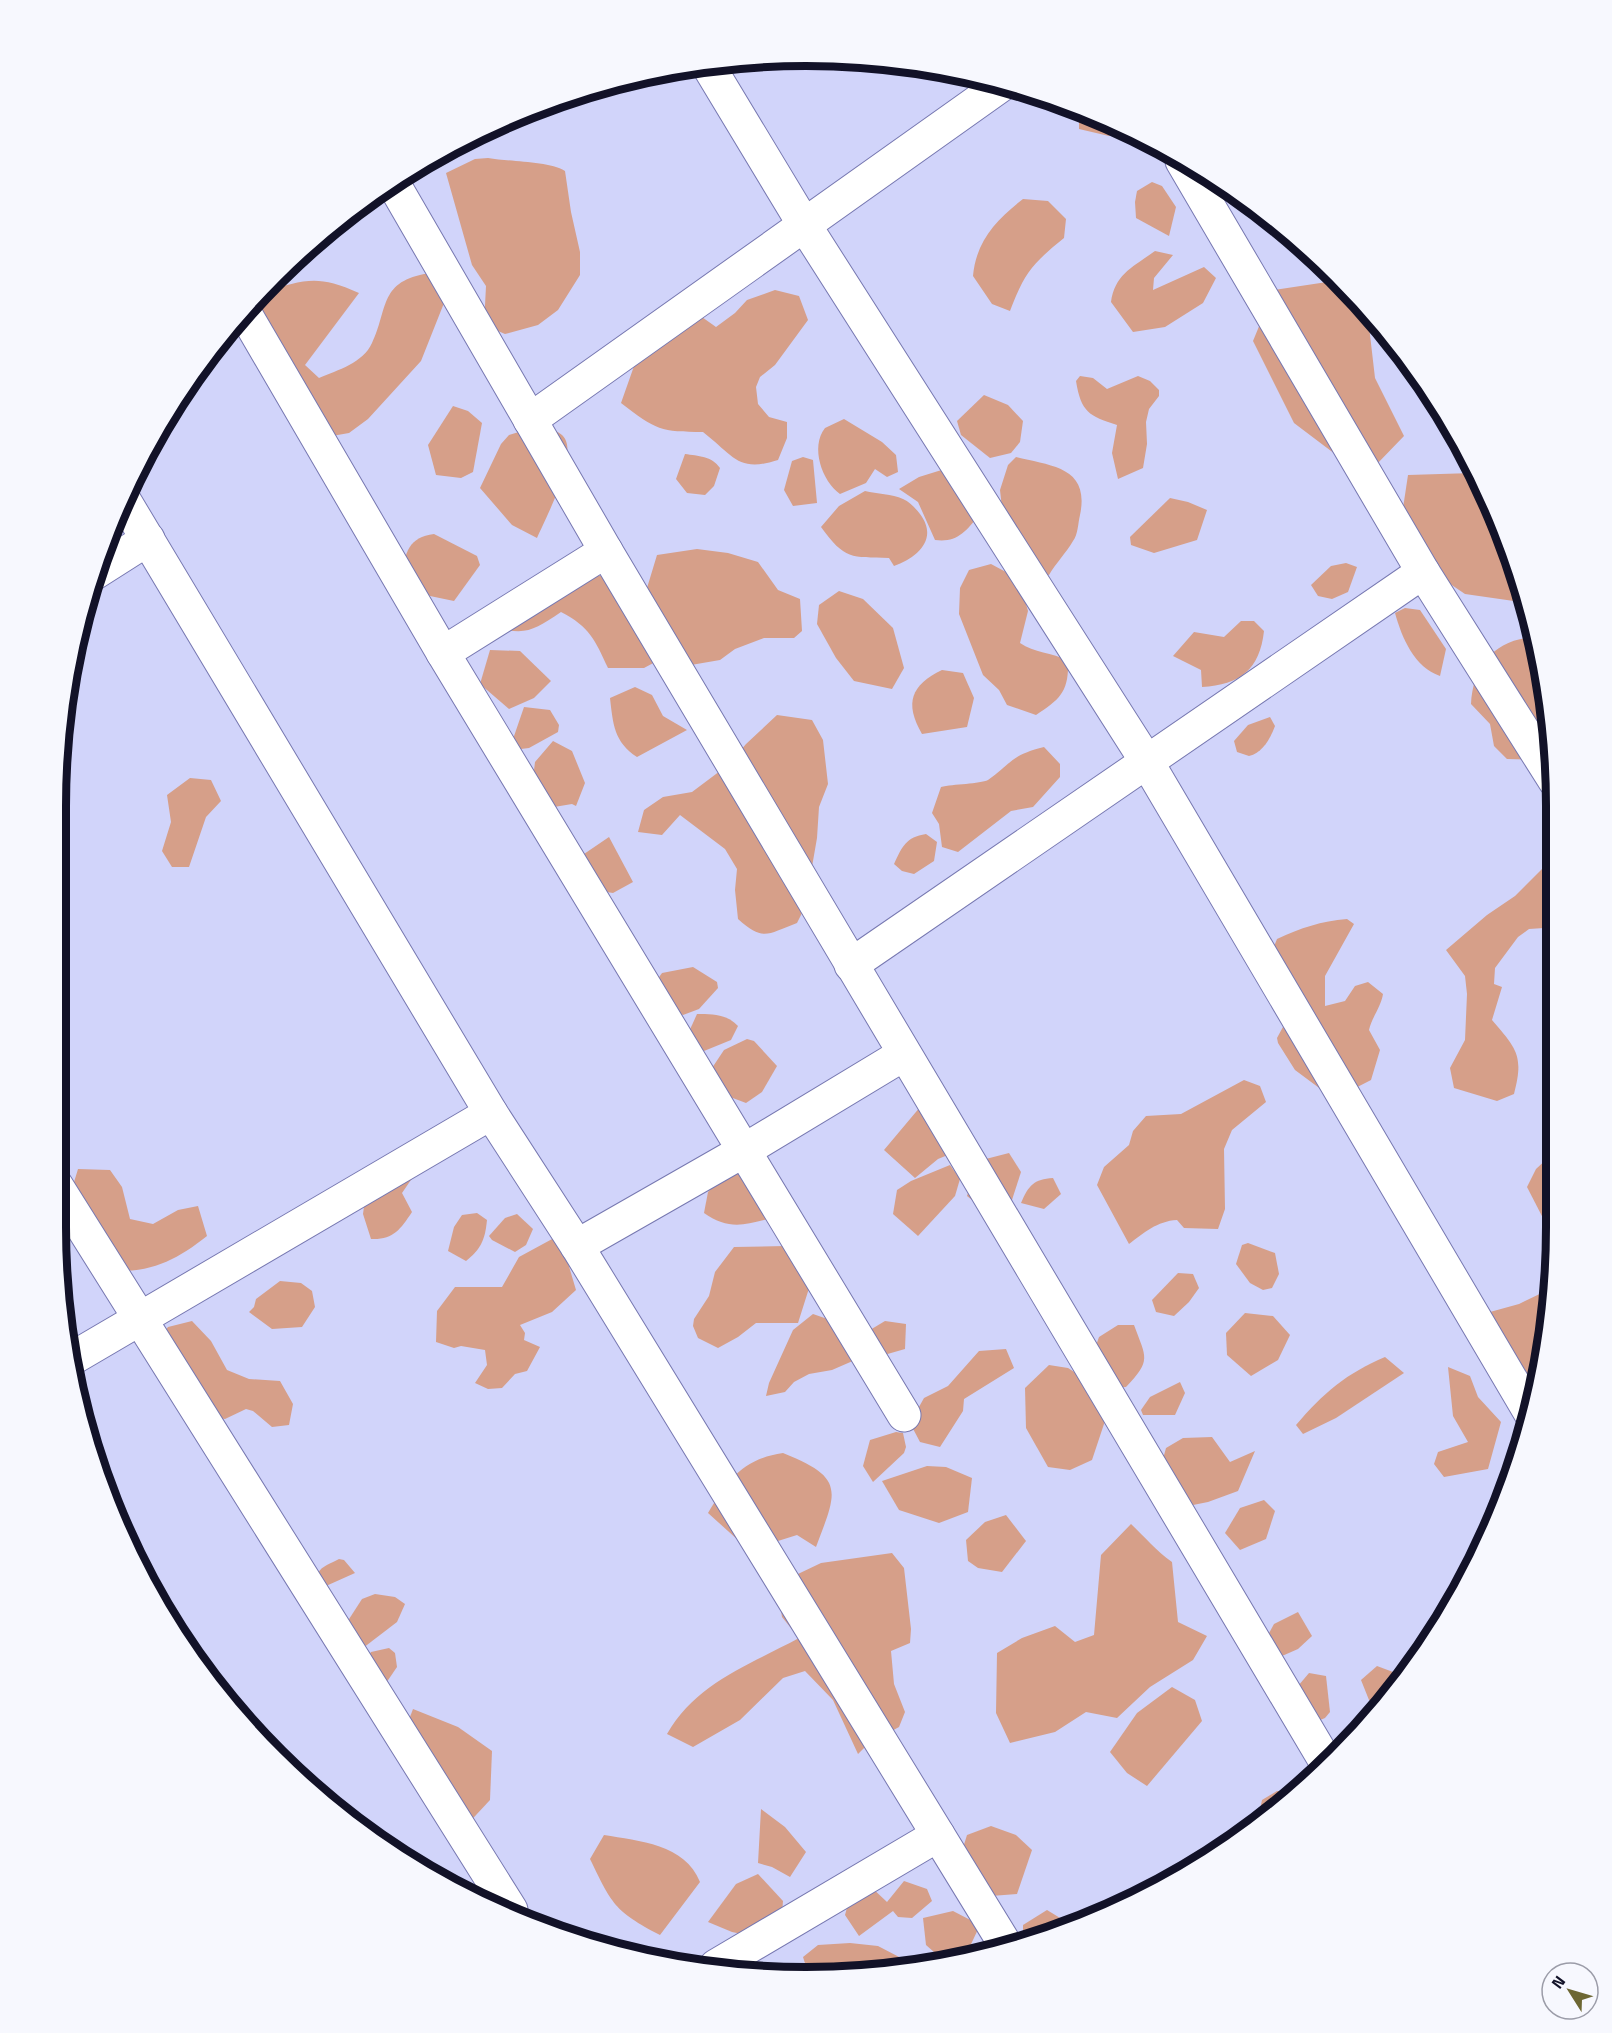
<svg xmlns="http://www.w3.org/2000/svg" width="1612" height="2033" viewBox="0 0 1612 2033" font-family="'Titillium Web',sans-serif">
<rect width="100%" height="100%" fill="#d1d4fa"/>
<g fill="#d69f89">
<path d="M 1079,111 L 1122,127 L 1109,136 L 1079,129 Z"/>
<path d="M 488,158 C 511,162 548,161 565,171 L 571,212 L 580,252 L 580,275 L 558,310 L 538,325 L 505,334 L 484,325 L 486,286 L 472,265 L 446,173 L 475,159 Z"/>
<path d="M 1152,182 L 1162,186 L 1176,207 L 1169,236 L 1136,218 L 1135,202 L 1137,191 Z"/>
<path d="M 1023,199 L 1048,201 L 1066,219 L 1064,238 C 1032,264 1025,272 1010,311 L 992,304 L 973,276 C 976,241 997,219 1023,199 Z"/>
<path d="M 1155,251 L 1173,255 L 1154,278 L 1153,290 L 1204,267 L 1216,278 L 1203,303 L 1165,327 L 1133,332 L 1111,302 C 1115,274 1133,267 1155,251 Z"/>
<path d="M 424,274 L 439,274 L 446,298 L 421,361 L 368,419 L 349,433 L 332,436 L 258,332 L 262,292 C 306,280 316,274 359,293 L 305,365 L 319,378 C 338,370 363,363 372,343 C 388,310 379,283 424,274 Z"/>
<path d="M 1327,282 L 1345,288 L 1367,309 L 1375,378 L 1404,436 L 1375,466 L 1335,454 L 1294,423 L 1253,341 L 1274,290 Z"/>
<path d="M 775,290 L 799,296 L 808,320 L 775,365 L 760,377 L 756,387 L 758,404 L 769,417 L 787,422 L 787,438 L 778,460 C 738,473 734,456 703,432 C 661,432 656,430 621,403 L 645,335 L 692,310 L 716,327 L 735,313 L 747,300 Z"/>
<path d="M 1080,376 L 1093,378 L 1107,389 L 1138,376 L 1150,381 L 1159,390 L 1159,396 L 1149,409 L 1146,422 L 1147,444 L 1143,468 L 1118,479 L 1112,453 L 1117,425 C 1089,416 1081,412 1076,381 Z"/>
<path d="M 984,395 L 1008,405 L 1023,421 L 1020,442 L 1011,453 L 990,458 L 961,435 L 957,421 Z"/>
<path d="M 453,406 L 468,411 L 482,423 L 473,472 L 461,478 L 436,475 L 428,445 Z"/>
<path d="M 844,419 L 882,442 L 896,455 L 898,472 L 887,477 L 875,469 L 866,483 L 840,494 C 822,481 810,447 825,428 Z"/>
<path d="M 535,427 C 544,428 554,428 562,435 C 581,452 546,517 537,538 L 512,525 L 480,488 L 501,444 L 509,435 Z"/>
<path d="M 685,454 C 698,456 712,456 720,468 L 714,486 L 705,495 L 687,493 L 676,479 Z"/>
<path d="M 803,457 L 813,460 L 817,503 L 793,506 L 784,490 L 792,461 Z"/>
<path d="M 1016,457 C 1052,466 1090,467 1080,515 C 1078,523 1078,535 1073,541 C 1066,553 1056,563 1049,575 L 1024,570 L 1007,552 L 1000,490 L 1008,465 Z"/>
<path d="M 948,468 L 978,516 C 966,532 956,543 935,540 L 918,502 L 899,489 L 919,477 Z"/>
<path d="M 1473,473 L 1528,603 L 1465,594 L 1397,548 L 1408,475 Z"/>
<path d="M 865,491 C 877,494 892,494 903,499 C 910,502 916,509 920,514 C 939,539 917,558 894,566 L 889,558 C 851,557 845,560 821,527 L 839,506 Z"/>
<path d="M 1170,498 L 1188,502 L 1207,510 L 1197,540 L 1154,553 L 1131,545 L 1130,537 Z"/>
<path d="M 434,534 L 477,556 L 480,565 L 454,601 L 430,596 L 403,575 C 404,553 409,537 434,534 Z"/>
<path d="M 697,549 L 728,553 L 758,562 L 778,590 L 800,599 L 802,631 L 794,638 L 764,638 L 735,649 L 720,660 L 691,665 L 672,653 L 644,668 L 608,668 C 595,640 590,627 561,612 C 534,630 526,636 495,627 L 593,574 L 647,588 L 657,555 Z"/>
<path d="M 1346,563 L 1357,567 L 1348,592 L 1332,599 L 1318,596 L 1311,585 L 1331,566 Z"/>
<path d="M 991,564 L 1019,579 L 1028,611 L 1020,643 C 1034,653 1052,652 1068,661 C 1069,692 1060,699 1036,715 L 1007,705 L 999,690 L 983,675 L 959,614 L 960,588 L 969,570 Z"/>
<path d="M 839,591 L 863,599 L 893,628 L 904,668 L 892,689 L 854,681 L 836,658 L 817,624 L 819,605 Z"/>
<path d="M 1405,608 L 1420,610 L 1446,649 L 1440,676 C 1414,667 1402,638 1395,613 Z"/>
<path d="M 1241,621 L 1254,621 L 1264,631 C 1260,669 1240,685 1202,687 L 1201,670 L 1173,656 L 1194,632 L 1224,637 Z"/>
<path d="M 1535,637 L 1555,757 L 1540,760 L 1507,759 L 1494,746 L 1490,724 L 1471,704 C 1473,665 1495,639 1535,637 Z"/>
<path d="M 490,650 L 520,651 L 551,681 L 534,698 L 509,709 L 480,684 Z"/>
<path d="M 942,670 L 963,673 L 974,698 L 967,727 L 922,734 C 904,703 911,685 942,670 Z"/>
<path d="M 635,687 L 652,695 L 663,716 L 687,730 L 637,757 C 614,742 613,724 610,698 Z"/>
<path d="M 524,707 L 550,710 L 559,725 L 558,732 L 529,748 L 521,749 L 512,742 Z"/>
<path d="M 777,715 L 812,720 L 823,740 L 828,784 L 819,807 L 817,838 L 805,907 L 797,923 C 767,934 764,942 738,919 L 735,890 L 737,869 L 725,849 L 680,815 L 662,835 L 638,832 L 644,810 L 663,797 L 692,792 L 728,765 L 746,744 Z"/>
<path d="M 1270,717 L 1275,726 C 1270,739 1263,752 1249,756 L 1237,752 L 1234,741 L 1248,725 Z"/>
<path d="M 553,741 L 572,751 L 585,783 L 576,806 L 572,804 L 548,808 L 532,787 L 535,762 Z"/>
<path d="M 1044,747 L 1060,764 L 1060,777 L 1033,807 L 1011,811 L 958,852 L 942,847 L 939,824 L 932,813 L 941,787 C 953,784 980,784 988,780 C 1012,763 1011,755 1044,747 Z"/>
<path d="M 190,778 L 211,780 L 221,801 L 206,817 L 189,867 L 172,867 L 162,851 L 171,822 L 167,795 Z"/>
<path d="M 926,834 L 937,842 L 934,861 L 914,874 L 902,871 L 894,864 C 902,847 906,837 926,834 Z"/>
<path d="M 609,837 L 633,882 L 613,893 L 594,890 L 584,877 L 584,854 Z"/>
<path d="M 1555,868 L 1555,914 L 1544,928 L 1529,929 L 1518,937 L 1495,968 L 1494,984 L 1502,987 L 1492,1020 C 1517,1049 1524,1056 1514,1094 L 1497,1101 L 1454,1088 L 1450,1068 L 1465,1040 L 1467,994 L 1465,976 L 1446,950 L 1487,915 L 1515,896 L 1542,869 Z"/>
<path d="M 1347,919 L 1354,924 L 1325,976 L 1325,1006 L 1345,1001 L 1355,986 L 1368,982 L 1383,994 C 1381,1007 1372,1017 1369,1030 L 1380,1050 L 1371,1080 L 1334,1099 L 1295,1070 L 1278,1043 L 1277,1038 L 1290,1014 L 1273,949 L 1277,939 C 1301,928 1321,921 1347,919 Z"/>
<path d="M 693,967 L 717,982 L 718,988 L 699,1009 L 683,1015 L 668,1008 L 650,990 L 662,973 Z"/>
<path d="M 697,1014 C 712,1014 727,1014 738,1026 L 731,1040 L 704,1051 L 688,1034 Z"/>
<path d="M 747,1039 L 754,1041 L 777,1066 L 762,1092 L 746,1103 L 717,1092 L 708,1074 L 724,1050 Z"/>
<path d="M 1244,1080 L 1260,1086 L 1266,1102 L 1232,1130 L 1224,1149 L 1225,1209 L 1218,1229 L 1184,1228 L 1177,1220 C 1157,1221 1144,1233 1129,1244 L 1097,1185 L 1104,1167 L 1129,1145 L 1133,1131 L 1146,1116 L 1181,1114 Z"/>
<path d="M 926,1100 L 960,1150 L 938,1159 L 915,1178 L 884,1150 Z"/>
<path d="M 1009,1153 L 1021,1172 L 1011,1203 L 998,1220 L 967,1196 L 978,1161 Z"/>
<path d="M 1549,1157 L 1556,1159 L 1556,1215 L 1545,1222 L 1527,1187 L 1536,1169 Z"/>
<path d="M 737,1160 L 768,1219 C 742,1226 727,1229 704,1213 L 708,1192 Z"/>
<path d="M 950,1165 L 960,1179 L 955,1196 L 918,1236 L 893,1214 L 897,1190 L 911,1181 Z"/>
<path d="M 78,1169 L 110,1170 L 122,1187 L 130,1219 L 153,1224 L 178,1210 L 198,1206 L 207,1236 C 179,1258 156,1271 119,1271 L 71,1192 Z"/>
<path d="M 415,1174 L 402,1193 L 412,1212 C 400,1230 393,1240 371,1239 L 363,1214 L 366,1192 Z"/>
<path d="M 1053,1178 L 1061,1194 L 1044,1209 L 1021,1203 C 1028,1186 1034,1179 1053,1178 Z"/>
<path d="M 477,1213 L 487,1220 C 485,1240 481,1249 466,1261 L 448,1251 L 454,1227 L 462,1215 Z"/>
<path d="M 517,1214 L 533,1229 L 526,1245 L 515,1252 L 492,1240 L 489,1236 L 505,1218 Z"/>
<path d="M 554,1238 L 568,1263 L 576,1290 L 552,1312 L 520,1325 L 525,1333 L 524,1340 L 540,1347 L 527,1371 L 515,1374 L 502,1388 L 488,1389 L 475,1383 L 487,1365 L 485,1350 L 461,1346 L 454,1348 L 436,1342 L 437,1311 L 455,1287 L 502,1287 L 519,1257 Z"/>
<path d="M 1248,1243 L 1275,1253 L 1279,1274 L 1272,1288 L 1263,1290 L 1250,1283 L 1236,1264 L 1242,1245 Z"/>
<path d="M 786,1246 L 811,1282 L 798,1323 L 756,1323 L 738,1337 L 718,1348 L 698,1338 L 693,1326 L 694,1319 L 709,1296 L 715,1272 L 734,1247 Z"/>
<path d="M 1178,1273 L 1193,1274 L 1199,1288 L 1189,1302 L 1174,1316 L 1156,1312 L 1152,1300 Z"/>
<path d="M 280,1281 L 301,1283 L 312,1291 L 315,1307 L 302,1327 L 272,1329 L 249,1312 L 254,1307 L 256,1299 Z"/>
<path d="M 1550,1289 L 1542,1373 C 1522,1379 1497,1356 1490,1337 C 1488,1330 1490,1319 1490,1312 L 1519,1304 Z"/>
<path d="M 1245,1313 L 1273,1316 L 1290,1335 L 1278,1360 L 1251,1376 L 1227,1355 L 1226,1333 Z"/>
<path d="M 813,1314 L 836,1322 L 855,1360 L 832,1370 L 809,1374 L 794,1382 L 785,1392 L 766,1396 L 769,1383 L 793,1330 Z"/>
<path d="M 192,1321 L 211,1341 L 227,1370 L 249,1379 L 280,1381 L 293,1404 L 289,1425 L 272,1427 L 253,1411 L 246,1409 L 225,1419 L 219,1418 L 158,1340 L 168,1327 Z"/>
<path d="M 885,1321 L 906,1324 L 905,1349 L 870,1359 L 870,1330 Z"/>
<path d="M 1118,1325 L 1134,1325 C 1146,1358 1152,1360 1126,1387 L 1109,1388 L 1092,1357 L 1099,1337 Z"/>
<path d="M 1006,1349 L 1014,1368 L 964,1399 L 963,1411 L 940,1447 L 920,1442 L 910,1423 L 924,1398 L 948,1386 L 979,1351 Z"/>
<path d="M 1385,1357 L 1404,1373 L 1336,1418 L 1303,1434 L 1296,1425 C 1323,1393 1347,1373 1385,1357 Z"/>
<path d="M 1049,1365 L 1068,1368 L 1101,1389 L 1106,1418 L 1092,1460 L 1070,1470 L 1048,1467 L 1026,1428 L 1025,1388 Z"/>
<path d="M 1448,1367 L 1470,1376 L 1478,1397 L 1501,1422 L 1488,1469 L 1444,1477 L 1434,1464 L 1438,1452 L 1468,1442 L 1453,1416 Z"/>
<path d="M 1180,1382 L 1185,1393 L 1175,1415 L 1143,1415 L 1141,1410 L 1150,1397 Z"/>
<path d="M 896,1432 L 903,1433 L 906,1447 L 904,1453 L 873,1482 L 863,1466 L 870,1440 Z"/>
<path d="M 1212,1437 L 1230,1462 L 1255,1451 L 1238,1491 L 1208,1502 L 1183,1507 L 1157,1481 L 1166,1448 L 1183,1438 Z"/>
<path d="M 783,1453 C 846,1478 837,1491 816,1547 L 797,1535 L 749,1550 L 708,1513 C 728,1480 742,1459 783,1453 Z"/>
<path d="M 927,1466 L 946,1467 L 972,1478 L 968,1512 L 939,1523 L 899,1510 L 882,1481 Z"/>
<path d="M 1264,1500 L 1275,1511 L 1266,1539 L 1240,1550 L 1225,1533 L 1240,1508 Z"/>
<path d="M 1006,1515 L 1026,1541 L 1002,1572 L 978,1568 L 968,1561 L 966,1540 L 985,1522 Z"/>
<path d="M 1131,1524 C 1145,1537 1156,1551 1172,1562 L 1178,1622 L 1207,1636 L 1193,1660 L 1150,1687 L 1117,1718 L 1086,1712 L 1055,1732 L 1010,1743 L 996,1713 L 997,1653 L 1022,1638 L 1055,1626 L 1075,1642 L 1094,1635 L 1101,1555 Z"/>
<path d="M 892,1553 L 904,1568 L 911,1629 L 910,1643 L 891,1651 L 894,1684 L 905,1712 L 899,1727 L 868,1744 L 858,1754 L 833,1700 L 805,1671 L 783,1678 L 740,1720 L 693,1747 L 667,1734 C 696,1683 749,1665 799,1638 L 782,1617 L 777,1584 L 821,1563 Z"/>
<path d="M 339,1559 L 344,1560 L 355,1573 L 317,1590 C 316,1567 320,1569 339,1559 Z"/>
<path d="M 375,1594 L 395,1597 L 405,1604 L 397,1622 L 363,1648 L 342,1630 L 362,1599 Z"/>
<path d="M 1298,1612 L 1312,1636 L 1298,1649 L 1268,1662 L 1263,1644 L 1274,1624 Z"/>
<path d="M 389,1648 L 395,1653 L 397,1667 L 382,1689 L 363,1665 L 371,1652 Z"/>
<path d="M 1377,1666 L 1393,1672 L 1393,1686 L 1377,1704 L 1369,1700 L 1361,1680 Z"/>
<path d="M 1309,1673 L 1326,1676 L 1330,1712 L 1325,1718 L 1308,1725 L 1282,1705 Z"/>
<path d="M 1172,1687 L 1195,1700 L 1202,1721 L 1147,1786 L 1127,1773 L 1110,1752 L 1137,1713 Z"/>
<path d="M 413,1709 L 458,1727 L 492,1751 L 490,1800 L 463,1829 L 397,1751 Z"/>
<path d="M 1277,1791 L 1287,1791 L 1291,1798 L 1257,1823 L 1262,1800 Z"/>
<path d="M 761,1809 L 785,1827 L 806,1852 L 790,1877 L 772,1867 L 758,1863 Z"/>
<path d="M 991,1826 L 1016,1835 L 1032,1850 L 1017,1894 L 978,1897 L 953,1880 L 967,1835 Z"/>
<path d="M 604,1835 C 639,1841 685,1844 700,1882 L 660,1935 C 614,1911 612,1904 590,1859 Z"/>
<path d="M 758,1874 L 783,1901 L 781,1926 L 762,1938 L 732,1932 L 708,1922 L 736,1884 Z"/>
<path d="M 904,1881 L 927,1889 L 932,1901 L 912,1918 L 898,1917 L 893,1911 L 859,1936 L 845,1915 L 851,1893 L 870,1886 L 887,1902 Z"/>
<path d="M 1047,1910 L 1065,1921 L 1064,1925 L 1023,1943 L 1023,1925 Z"/>
<path d="M 953,1911 L 980,1925 L 965,1957 L 943,1960 L 926,1945 L 923,1918 Z"/>
<path d="M 850,1943 L 878,1946 L 903,1959 L 903,1965 L 854,1971 L 850,1965 L 809,1976 L 803,1957 L 818,1945 Z"/>
</g>
<g fill="none" stroke-linecap="round" stroke-linejoin="round">
<defs>
<g id="minor">
<path d="M 706,62 L 805,226 L 1147,762 L 1530,1412"/>
<path d="M 1182,161 L 1423,572 L 1555,781"/>
<path d="M 393,183 L 606,551 L 1326,1762"/>
<path d="M 243,310 L 443,653 L 904,1415"/>
<path d="M 530,420 L 1004,83"/>
<path d="M 124,500 L 491,1113 L 577,1246 L 1008,1949"/>
<path d="M 93,574 L 148,539"/>
<path d="M 443,653 L 606,551"/>
<path d="M 851,965 L 1423,572"/>
<path d="M 56,1185 L 511,1910"/>
<path d="M 577,1246 L 745,1150 L 904,1054"/>
<path d="M 73,1358 L 491,1113"/>
<path d="M 716,1966 L 938,1835"/>
</g>
</defs>
<use href="#minor" stroke="#7778b1" stroke-width="35"/>
<use href="#minor" stroke="#fff" stroke-width="33"/>
</g>
<path d="M0 0H1612V2033H0ZM806 66H806A740 740 0 0 1 1546 806V1227A740 740 0 0 1 806 1967H806A740 740 0 0 1 66 1227V806A740 740 0 0 1 806 66Z" fill="#f7f8fe" fill-rule="evenodd"/>
<path fill="none" stroke="#121228" stroke-width="8" d="M806 66H806A740 740 0 0 1 1546 806V1227A740 740 0 0 1 806 1967H806A740 740 0 0 1 66 1227V806A740 740 0 0 1 806 66Z"/>
<g transform="translate(1570 1991) rotate(307)"><circle r="28" fill="#f7f8fe" stroke="#9b9ca8" stroke-width="1.5"/>
<path d="M0-4.5L10 22L0 15L-10 22Z" fill="#6d6733"/>
<text y="-9" font-size="16" font-weight="bold" text-anchor="middle" fill="#121228">N</text>
</g>
</svg>
